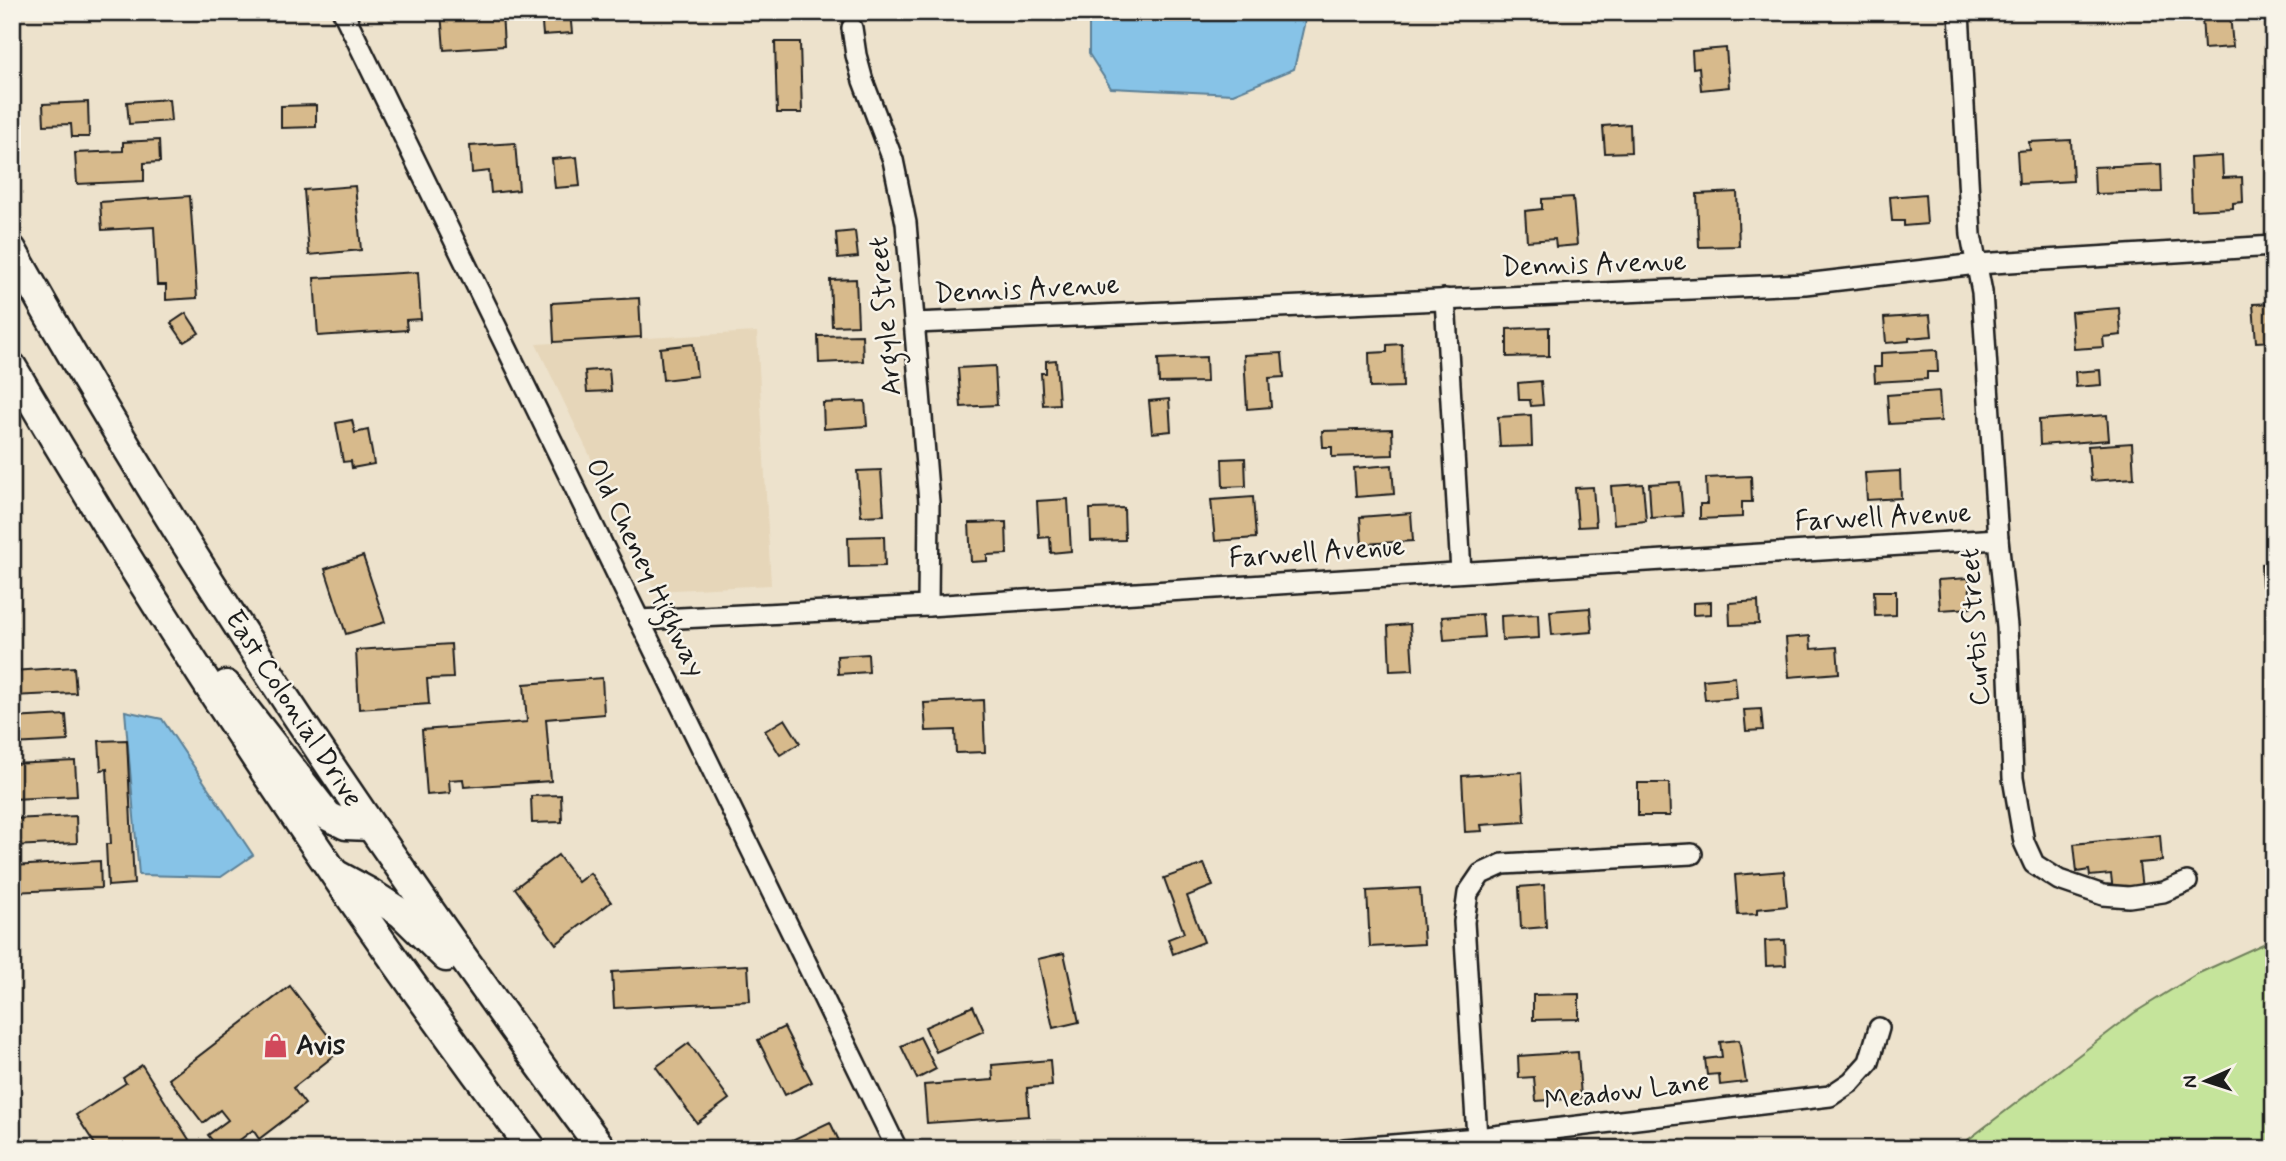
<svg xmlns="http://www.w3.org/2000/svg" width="2286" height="1161" viewBox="0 0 2286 1161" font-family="Mynerve,sans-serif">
<rect width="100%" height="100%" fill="#ede2cc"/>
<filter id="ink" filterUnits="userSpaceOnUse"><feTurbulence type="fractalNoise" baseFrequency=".0143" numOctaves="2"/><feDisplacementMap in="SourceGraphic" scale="14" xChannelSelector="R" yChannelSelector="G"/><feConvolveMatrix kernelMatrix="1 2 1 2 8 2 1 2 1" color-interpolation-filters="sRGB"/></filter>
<g filter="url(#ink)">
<path fill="#e6d6b9" d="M 757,332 L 771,585 L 655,591 L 536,344 Z"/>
<path fill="#c5e49b" stroke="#70805c" stroke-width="2" d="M 2274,939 L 2274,1149 L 1956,1149 L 2134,1013 L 2197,974 Z"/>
<g fill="#87c3e7" stroke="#5c8096" stroke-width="2">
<path d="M 1089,12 L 1307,12 L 1294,69 L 1233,94 L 1111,88 L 1089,54 Z"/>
<path d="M 125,711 L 162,719 L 253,855 L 221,877 L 139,875 Z"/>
</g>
<g fill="#d7ba8c" stroke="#1c1c1c" stroke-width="2">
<path d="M 441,12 L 502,12 L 504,46 L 444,50 Z"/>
<path d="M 541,12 L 570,12 L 572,33 L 543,35 Z"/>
<path d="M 2274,13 L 2274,46 L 2269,46 L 2265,14 Z"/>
<path d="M 2230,14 L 2233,47 L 2204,49 L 2202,16 Z"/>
<path d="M 775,42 L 800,42 L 802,113 L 777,113 Z"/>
<path d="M 1726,48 L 1729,87 L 1701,90 L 1699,67 L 1693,68 L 1692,51 Z"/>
<path d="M 169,99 L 171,121 L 129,124 L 127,102 Z"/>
<path d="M 88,102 L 89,137 L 72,137 L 71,124 L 44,125 L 43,104 Z"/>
<path d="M 316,105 L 316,127 L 281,128 L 281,106 Z"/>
<path d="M 1630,124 L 1631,152 L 1605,153 L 1603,126 Z"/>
<path d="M 159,140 L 160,162 L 144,163 L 144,181 L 77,184 L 75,153 L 123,151 L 123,142 Z"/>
<path d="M 2071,140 L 2073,181 L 2019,184 L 2017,151 L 2030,150 L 2029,142 Z"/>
<path d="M 515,143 L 519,190 L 491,193 L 489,171 L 472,173 L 470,146 Z"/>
<path d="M 2222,156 L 2223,178 L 2242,177 L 2243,202 L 2233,203 L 2233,208 L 2192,210 L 2190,158 Z"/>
<path d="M 577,157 L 580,186 L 555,188 L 552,159 Z"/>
<path d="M 2161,164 L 2162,192 L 2095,194 L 2094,167 Z"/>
<path d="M 355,186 L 361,250 L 309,255 L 304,190 Z"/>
<path d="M 1737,192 L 1739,246 L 1699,247 L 1697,194 Z"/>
<path d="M 1925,194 L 1927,224 L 1904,226 L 1904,221 L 1892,221 L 1890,197 Z"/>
<path d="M 190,196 L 197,298 L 166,300 L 166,285 L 157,285 L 154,227 L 102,230 L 100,202 Z"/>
<path d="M 1573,197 L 1577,245 L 1556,247 L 1555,239 L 1527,241 L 1525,211 L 1542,209 L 1542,199 Z"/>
<path d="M 855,231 L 858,257 L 838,259 L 836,233 Z"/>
<path d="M 418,272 L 421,319 L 406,320 L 407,330 L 318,336 L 314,278 Z"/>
<path d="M 856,279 L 858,325 L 832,326 L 830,280 Z"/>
<path d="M 639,298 L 641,337 L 554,342 L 552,303 Z"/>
<path d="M 2274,303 L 2274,341 L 2256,342 L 2253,304 Z"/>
<path d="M 2119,308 L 2121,335 L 2103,337 L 2104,347 L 2074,349 L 2071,312 Z"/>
<path d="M 186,313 L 199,333 L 184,342 L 171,323 Z"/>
<path d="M 1930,315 L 1932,336 L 1909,338 L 1909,341 L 1886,343 L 1884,318 Z"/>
<path d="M 1549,327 L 1549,356 L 1507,357 L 1507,329 Z"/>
<path d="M 862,335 L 863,361 L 819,363 L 818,336 Z"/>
<path d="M 693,344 L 697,376 L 663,380 L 660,348 Z"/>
<path d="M 1402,344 L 1403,387 L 1370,388 L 1369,353 L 1387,352 L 1387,345 Z"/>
<path d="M 1937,350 L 1938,372 L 1927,372 L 1927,379 L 1875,382 L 1874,367 L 1881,367 L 1881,353 Z"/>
<path d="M 1282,353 L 1284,377 L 1269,378 L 1271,407 L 1247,409 L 1244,355 Z"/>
<path d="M 1206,357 L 1207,382 L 1159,383 L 1158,359 Z"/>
<path d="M 1056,360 L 1059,404 L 1043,405 L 1041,373 L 1046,373 L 1046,361 Z"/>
<path d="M 995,366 L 997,405 L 961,407 L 958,368 Z"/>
<path d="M 609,369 L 611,391 L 587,392 L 585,371 Z"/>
<path d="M 2100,370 L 2101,385 L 2076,387 L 2075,372 Z"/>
<path d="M 1541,381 L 1543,405 L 1531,406 L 1530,400 L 1519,400 L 1518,383 Z"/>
<path d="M 1939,391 L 1941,421 L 1889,424 L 1887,395 Z"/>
<path d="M 1169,399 L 1171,431 L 1152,433 L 1149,401 Z"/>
<path d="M 865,401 L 867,426 L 824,429 L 823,403 Z"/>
<path d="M 1531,415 L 1532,446 L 1500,447 L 1498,417 Z"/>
<path d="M 2107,415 L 2109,440 L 2040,445 L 2039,420 Z"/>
<path d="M 352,420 L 355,433 L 368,430 L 374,464 L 352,468 L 351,461 L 343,462 L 336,423 Z"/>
<path d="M 1392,429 L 1393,455 L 1332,457 L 1332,447 L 1323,447 L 1322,431 Z"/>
<path d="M 2132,443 L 2134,478 L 2091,481 L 2088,446 Z"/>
<path d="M 1245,458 L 1246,486 L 1223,487 L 1222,459 Z"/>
<path d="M 1392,465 L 1394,494 L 1356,497 L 1354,468 Z"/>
<path d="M 881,470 L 884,515 L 861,516 L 857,471 Z"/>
<path d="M 1900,471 L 1901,498 L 1867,500 L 1865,473 Z"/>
<path d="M 1751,476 L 1752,502 L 1742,502 L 1742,517 L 1700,519 L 1700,504 L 1707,504 L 1706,478 Z"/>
<path d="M 1680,482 L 1683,516 L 1651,518 L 1649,484 Z"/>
<path d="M 1643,484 L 1646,521 L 1614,524 L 1611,486 Z"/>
<path d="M 1593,487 L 1596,526 L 1578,527 L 1575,488 Z"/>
<path d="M 1253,497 L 1256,538 L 1215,541 L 1211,500 Z"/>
<path d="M 1068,499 L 1071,551 L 1051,553 L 1050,537 L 1039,538 L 1037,501 Z"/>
<path d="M 1124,508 L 1125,540 L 1091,541 L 1090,509 Z"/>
<path d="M 1411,513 L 1413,541 L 1362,544 L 1360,517 Z"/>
<path d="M 1006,522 L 1007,554 L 987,555 L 987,561 L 971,562 L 969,523 Z"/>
<path d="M 884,536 L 885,566 L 849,567 L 848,537 Z"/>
<path d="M 363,556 L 385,622 L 346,634 L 325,569 Z"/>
<path d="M 2274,563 L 2274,610 L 2273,610 L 2271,585 L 2262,586 L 2261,564 Z"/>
<path d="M 1969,578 L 1971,608 L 1940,610 L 1938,580 Z"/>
<path d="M 1874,591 L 1896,591 L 1896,615 L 1875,616 Z"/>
<path d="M 1758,601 L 1759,624 L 1730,625 L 1729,603 Z"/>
<path d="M 1711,602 L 1711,614 L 1693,615 L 1693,603 Z"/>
<path d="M 1590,608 L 1592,632 L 1552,635 L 1550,611 Z"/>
<path d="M 1482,614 L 1484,637 L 1444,640 L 1442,617 Z"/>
<path d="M 1538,614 L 1539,638 L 1502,640 L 1501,616 Z"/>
<path d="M 1410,624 L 1413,670 L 1390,671 L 1388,626 Z"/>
<path d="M 1810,636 L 1811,649 L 1837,647 L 1839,673 L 1789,677 L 1786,638 Z"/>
<path d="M 451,644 L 453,678 L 427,679 L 429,704 L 359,709 L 356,650 Z"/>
<path d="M 868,654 L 869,672 L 838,674 L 837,656 Z"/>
<path d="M 74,667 L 76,693 L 12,696 L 12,671 Z"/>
<path d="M 1735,677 L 1737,698 L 1705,700 L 1703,680 Z"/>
<path d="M 602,678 L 604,714 L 546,719 L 551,781 L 464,787 L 463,779 L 449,780 L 450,793 L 427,795 L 422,730 L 527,722 L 524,684 Z"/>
<path d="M 983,700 L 985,752 L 956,753 L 955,730 L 926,731 L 924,703 Z"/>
<path d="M 1761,709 L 1763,730 L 1746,731 L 1744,710 Z"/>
<path d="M 66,715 L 68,741 L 12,744 L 12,718 Z"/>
<path d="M 785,719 L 800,743 L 780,755 L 765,731 Z"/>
<path d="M 127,740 L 134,884 L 108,886 L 106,844 L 111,844 L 107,769 L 101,770 L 99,741 Z"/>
<path d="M 75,761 L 77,796 L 12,799 L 12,764 Z"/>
<path d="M 1522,772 L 1525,822 L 1481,825 L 1482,831 L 1465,832 L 1462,776 Z"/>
<path d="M 1638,783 L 1669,783 L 1670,816 L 1638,816 Z"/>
<path d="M 561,795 L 562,822 L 532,823 L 531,796 Z"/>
<path d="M 76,816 L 77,843 L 12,846 L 12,819 Z"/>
<path d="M 2160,835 L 2162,861 L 2139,863 L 2142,889 L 2113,892 L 2111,874 L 2090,876 L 2089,870 L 2077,872 L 2074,844 Z"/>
<path d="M 558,855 L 578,882 L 590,873 L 611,902 L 556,944 L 515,888 Z"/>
<path d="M 100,861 L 101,888 L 12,892 L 12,866 Z"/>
<path d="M 1204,864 L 1213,886 L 1187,896 L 1204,942 L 1173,954 L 1168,939 L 1184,933 L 1164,878 Z"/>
<path d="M 1784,871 L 1787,906 L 1757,909 L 1757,914 L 1738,915 L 1735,875 Z"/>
<path d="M 1544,885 L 1546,927 L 1521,929 L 1519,887 Z"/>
<path d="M 1420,888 L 1424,944 L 1370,947 L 1367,891 Z"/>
<path d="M 1785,940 L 1786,965 L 1766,966 L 1765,941 Z"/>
<path d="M 1064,953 L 1079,1022 L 1053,1028 L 1038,959 Z"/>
<path d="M 748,965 L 750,1001 L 614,1008 L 612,972 Z"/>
<path d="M 290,986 L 340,1051 L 293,1088 L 305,1104 L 259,1139 L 253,1130 L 228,1149 L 219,1149 L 208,1135 L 228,1120 L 220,1110 L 203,1123 L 169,1079 Z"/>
<path d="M 1579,994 L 1579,1019 L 1533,1020 L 1533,995 Z"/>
<path d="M 973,1006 L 984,1031 L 936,1052 L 925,1027 Z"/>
<path d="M 784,1027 L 812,1082 L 785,1095 L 758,1040 Z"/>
<path d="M 920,1037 L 936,1069 L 917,1079 L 901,1046 Z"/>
<path d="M 1739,1040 L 1746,1082 L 1720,1085 L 1719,1074 L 1707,1075 L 1705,1059 L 1722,1057 L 1720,1042 Z"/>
<path d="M 689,1043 L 729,1099 L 697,1123 L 656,1067 Z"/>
<path d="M 1578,1052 L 1581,1098 L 1536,1101 L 1534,1077 L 1519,1078 L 1518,1056 Z"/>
<path d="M 1050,1060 L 1052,1086 L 1027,1088 L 1029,1116 L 927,1123 L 924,1085 L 993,1080 L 992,1065 Z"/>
<path d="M 142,1065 L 195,1149 L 98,1149 L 76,1115 L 126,1083 L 123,1078 Z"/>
<path d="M 830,1122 L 843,1149 L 776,1149 L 775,1148 Z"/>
</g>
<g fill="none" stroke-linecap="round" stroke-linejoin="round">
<defs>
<g id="minor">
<path d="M 343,12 L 897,1149"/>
<path d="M 1959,12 L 1971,235 L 1982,292 L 1998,539 L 2007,626 L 2013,778 L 2024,842 L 2034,864 L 2059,880 L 2103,895 L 2129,897 L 2163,892 L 2187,882"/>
<path d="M 852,28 L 856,55 L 863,81 L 893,160 L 906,223 L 929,502 L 928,606"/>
<path d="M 1445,299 L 1461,572"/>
<path d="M 915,323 L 1805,284 L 1977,264 L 2274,246"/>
<path d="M 639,620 L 928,606 L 1998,539"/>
<path d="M 1477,1138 L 1464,922 L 1468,893 L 1481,874 L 1503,864 L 1692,854"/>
<path d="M 1344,1149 L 1477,1138 L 1830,1096 L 1851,1082 L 1869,1062 L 1879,1028"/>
</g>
<g id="highway">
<path d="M 12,250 C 139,477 279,696 428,908 C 485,989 542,1070 602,1149"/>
<path d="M 12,367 C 170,637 344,898 532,1149"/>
<path d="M 226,685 L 328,816 L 346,825 L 370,826"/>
<path d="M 337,875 L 370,893 L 401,913 L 446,957"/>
</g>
</defs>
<use href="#minor" stroke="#1c1c1c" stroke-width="24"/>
<use href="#highway" stroke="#1c1c1c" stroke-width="33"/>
<use href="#minor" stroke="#f7f3e8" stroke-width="19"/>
<use href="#highway" stroke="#f7f3e8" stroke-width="28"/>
</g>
</g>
<defs>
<symbol id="shop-bare" viewBox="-9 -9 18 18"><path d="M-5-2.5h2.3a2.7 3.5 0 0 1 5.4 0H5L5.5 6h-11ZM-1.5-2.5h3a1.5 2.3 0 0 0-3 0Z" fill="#d1495b" stroke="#f7f3e8" stroke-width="2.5" paint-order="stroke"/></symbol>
</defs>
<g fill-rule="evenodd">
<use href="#shop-bare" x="258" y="1028" width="35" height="35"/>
</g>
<g text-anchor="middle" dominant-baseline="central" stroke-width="5" stroke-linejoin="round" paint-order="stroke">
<g font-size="28" fill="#1c1c1c" stroke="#f7f3e8">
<text transform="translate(1594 265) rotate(-2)">Dennis Avenue</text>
<text transform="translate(1027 290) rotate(-3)">Dennis Avenue</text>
<text transform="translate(886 316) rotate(-95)">Argyle Street</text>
<text transform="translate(1883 518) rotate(-3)">Farwell Avenue</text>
<text transform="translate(1317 553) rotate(-4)">Farwell Avenue</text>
<text transform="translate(645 568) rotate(64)">Old Cheney Highway</text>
<text transform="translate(1976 627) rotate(-94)">Curtis Street</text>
<text transform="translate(293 709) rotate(57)">East Colonial Drive</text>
<text transform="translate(1627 1092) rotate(-7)">Meadow Lane</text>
</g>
<g font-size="28" font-weight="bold" fill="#1c1c1c" stroke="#f7f3e8" text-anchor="start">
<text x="296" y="1046">Avis</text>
</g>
</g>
<rect width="2286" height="1161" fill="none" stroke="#f7f3e8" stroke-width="42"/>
<rect x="21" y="21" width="2244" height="1119" fill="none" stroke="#1c1c1c" stroke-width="2.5" filter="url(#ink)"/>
<g transform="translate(2206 1081) rotate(267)" stroke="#f7f3e8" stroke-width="5" paint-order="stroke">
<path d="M0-5L12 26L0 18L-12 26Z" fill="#1c1c1c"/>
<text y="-10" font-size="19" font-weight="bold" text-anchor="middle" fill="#1c1c1c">N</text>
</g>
</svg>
